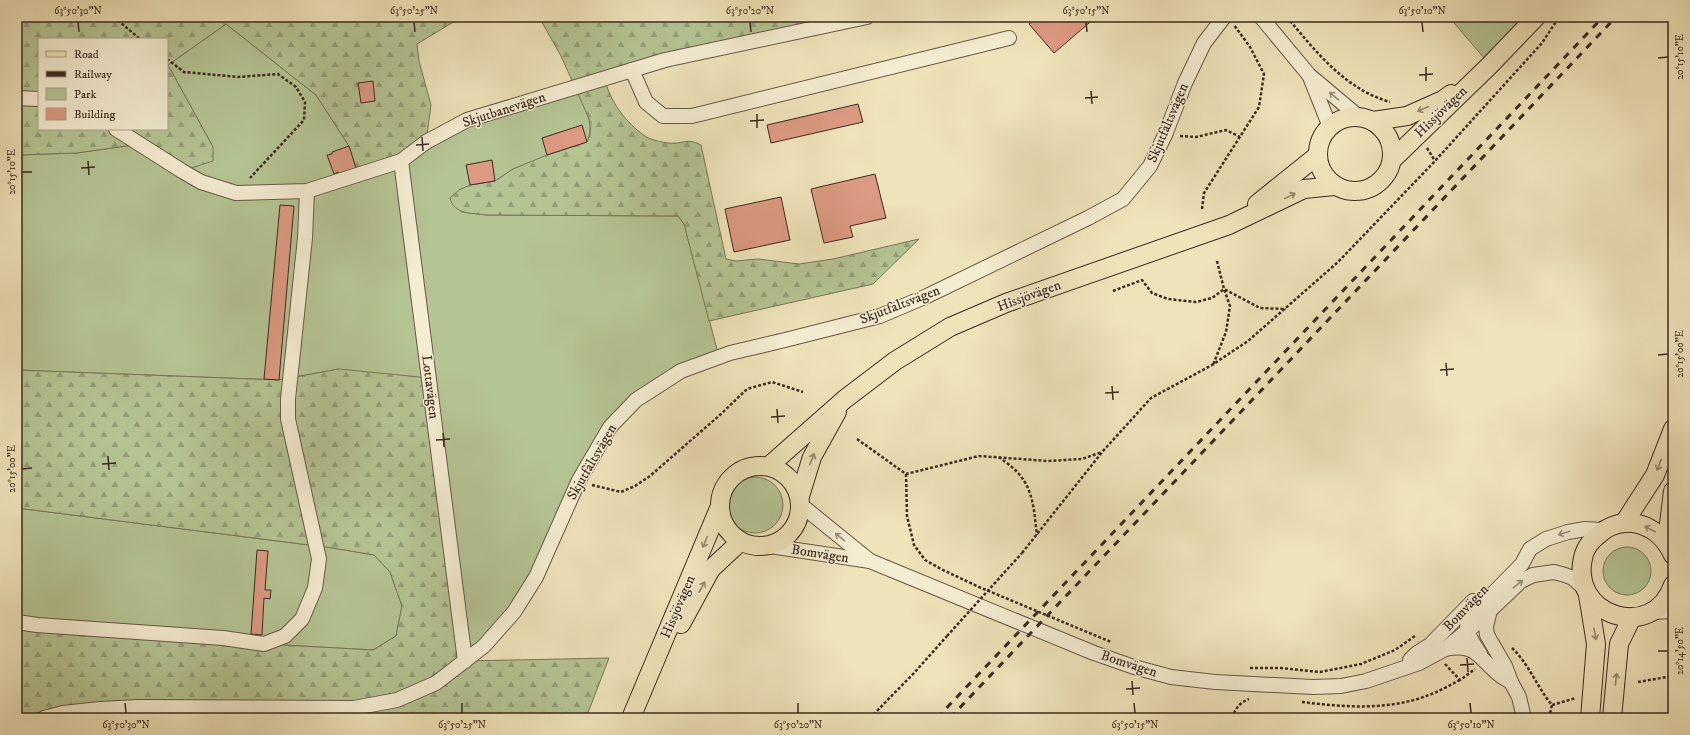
<svg xmlns="http://www.w3.org/2000/svg" width="1690" height="735" viewBox="0 0 1690 735" font-family="'IM FELL DW Pica',serif">
<defs>
<pattern id="forest-firs" width="22" height="20" patternUnits="userSpaceOnUse"><rect width="22" height="20" fill="#b5c493"/><path d="M5 1l3.5 6h-7zM16 11l3.5 6h-7z" fill="#949f78"/></pattern>
</defs>
<rect width="100%" height="100%" fill="#efe3ba"/>
<filter id="stains"><feTurbulence type="fractalNoise" baseFrequency=".005" numOctaves="4"/><feColorMatrix values="0 0 0 0 .2 0 0 0 0 .09 0 0 0 0 .02 0 0 0 .5 -.17"/></filter>
<radialGradient id="worn" r=".72"><stop offset=".6" stop-color="#630" stop-opacity="0"/><stop offset="1" stop-color="#630" stop-opacity=".3"/></radialGradient>
<g fill="#b5c493" stroke="#78775a">
<path d="M 1449,17 L 1536,17 L 1490,65 Z"/>
<path d="M 226,24 L 316,95 L 349,146 L 356,168 L 467,120 L 579,93 C 585,109 595,125 587,142 L 513,169 L 495,181 L 470,185 L 459,190 L 461,212 L 487,215 L 678,216 L 684,224 L 719,357 L 681,371 L 610,427 L 536,577 L 465,661 L 339,369 L 279,380 L 17,370 L 17,155 L 77,153 L 140,144 L 213,147 L 168,65 Z"/>
<circle cx="755" cy="505" r="28"/>
<path d="M 17,508 L 333,548 L 374,555 L 390,572 L 402,606 L 396,636 L 373,650 L 264,644 L 17,622 Z"/>
<circle cx="1627" cy="571" r="24"/>
</g>
<g fill="url(#forest-firs)" stroke="#78775a" fill-rule="evenodd">
<path d="M 17,17 L 458,17 L 455,21 L 417,44 L 419,61 L 431,105 L 426,142 L 361,175 L 356,168 L 349,146 L 316,95 L 226,24 L 168,65 L 213,147 L 213,161 L 182,171 L 140,144 L 77,153 L 17,155 ZM 39,39 L 167,39 L 167,129 L 39,129 Z"/>
<path d="M 539,17 L 867,17 L 605,79 C 609,100 626,123 645,136 C 650,140 662,142 668,143 C 682,145 687,137 701,145 L 726,259 L 736,261 L 758,259 L 799,264 L 833,259 L 919,239 L 873,284 L 709,321 L 684,224 L 678,216 L 487,215 C 473,213 454,215 450,198 L 459,190 L 470,185 L 495,181 L 513,169 L 547,155 L 587,142 L 590,135 L 591,123 L 561,56 Z"/>
<path d="M 339,369 L 429,378 L 465,661 L 609,658 L 586,718 L 17,718 L 17,622 L 264,644 L 373,650 L 396,636 L 402,606 L 390,572 L 374,555 L 333,548 L 17,508 L 17,370 L 278,380 Z"/>
</g>
<g fill="#dc9a82" stroke="#3c2a21">
<path d="M 1038,17 L 1096,17 L 1054,53 L 1029,24 Z"/>
<path d="M 373,81 L 375,101 L 361,103 L 358,83 Z"/>
<path d="M 858,104 L 863,122 L 771,143 L 767,125 Z"/>
<path d="M 582,125 L 587,142 L 547,155 L 542,138 Z"/>
<path d="M 349,146 L 356,168 L 339,174 L 338,172 L 334,174 L 327,155 L 332,154 L 332,152 Z"/>
<path d="M 492,160 L 495,181 L 470,185 L 466,165 Z"/>
<path d="M 875,174 L 886,218 L 850,226 L 853,237 L 824,243 L 811,189 Z"/>
<path d="M 781,197 L 790,240 L 734,252 L 725,209 Z"/>
<path d="M 280,205 L 294,206 L 279,380 L 264,379 Z"/>
<path d="M 257,550 L 268,551 L 265,590 L 271,590 L 270,599 L 264,598 L 262,635 L 251,634 Z"/>
</g>
<g fill="none" stroke-linecap="round" stroke-linejoin="round">
<defs>
<g id="minor">
<path d="M 1261,17 L 1309,75 L 1359,117"/>
<path d="M 632,70 L 646,102 L 663,116 L 692,116 L 1009,38"/>
<path d="M 1310,77 L 1330,127"/>
<path d="M 17,98 L 39,99"/>
<path d="M 116,129 L 182,171 L 201,182 L 236,193 L 307,191 L 401,161 L 426,142 L 467,120 L 665,60 L 867,17"/>
<path d="M 401,161 L 465,661"/>
<path d="M 801,505 L 870,561"/>
<path d="M 770,546 L 870,561 L 1094,653 L 1134,667 L 1171,677 L 1215,682 L 1313,687 L 1341,686 L 1366,681 L 1419,663 L 1445,649 L 1477,623 L 1521,581 L 1533,575 L 1554,572 L 1565,575 L 1573,578 L 1584,588"/>
<path d="M 1490,610 L 1486,627 L 1487,635 L 1505,666 L 1511,682 L 1519,697 L 1524,718"/>
<path d="M 1652,612 L 1673,611"/>
<path d="M 17,622 L 37,625 L 223,638 L 264,644 L 285,636 L 302,619 L 315,588 L 319,559 L 288,419 L 288,399 L 305,238 L 307,191"/>
<path d="M 1445,649 C 1473,643 1477,654 1495,671 C 1500,676 1506,679 1511,682"/>
<path d="M 1480,654 C 1473,642 1462,631 1470,617 L 1522,564 L 1530,549 L 1546,539 L 1568,532 L 1585,529 L 1603,530"/>
<path d="M 1410,660 L 1416,654 L 1430,645 L 1473,601"/>
<path d="M 44,718 L 63,713 L 100,709 L 138,707 L 354,708 L 397,700 L 436,683 L 484,646 L 514,612 L 536,577 L 579,480 L 610,427 L 636,400 L 681,371 L 730,353 L 785,340 L 880,316 L 927,296 L 1088,218 L 1123,199 L 1150,166 L 1165,135 L 1185,83 L 1204,43 L 1224,17"/>
</g>
<g id="major">
<circle cx="1355" cy="154" r="37"/>
<path d="M 1373,121 L 1407,116 L 1443,100 L 1451,94"/>
<path d="M 1393,159 L 1490,65 L 1536,17"/>
<path d="M 1257,204 L 1318,155"/>
<circle cx="760" cy="506" r="40"/>
<path d="M 769,466 L 845,399 L 895,361 L 950,327 L 1006,303 L 1229,225 L 1304,189 L 1334,186"/>
<path d="M 800,496 L 812,457 L 837,412"/>
<path d="M 1624,523 L 1655,475 L 1673,429"/>
<path d="M 1669,546 L 1669,524 L 1673,491"/>
<path d="M 1673,555 C 1659,523 1622,511 1596,537 C 1591,541 1586,548 1584,554 C 1566,615 1653,644 1673,585"/>
<path d="M 1588,595 L 1596,644 L 1590,718"/>
<path d="M 681,624 L 711,569 L 740,542"/>
<path d="M 631,718 L 720,506"/>
<path d="M 1612,718 L 1619,644 L 1632,617"/>
</g>
</defs>
<use href="#minor" stroke="#695847" stroke-width="16"/>
<use href="#major" stroke="#3c2a21" stroke-width="20"/>
<g stroke="#3c2a21" stroke-width="2.5" stroke-dasharray="3 2" stroke-linecap="butt">
<path d="M 114,17 L 140,39"/>
<path d="M 1287,17 C 1316,52 1345,89 1390,102"/>
<path d="M 167,59 L 184,72 L 238,77 L 278,74 L 296,87 L 305,102 L 304,120 L 250,178"/>
<path d="M 1180,136 L 1196,137 L 1226,130 L 1240,137"/>
<path d="M 1427,148 L 1435,161"/>
<path d="M 1202,209 L 1204,193 L 1259,107 L 1264,74 L 1250,47 L 1234,25"/>
<path d="M 1217,261 L 1224,289 L 1260,308 L 1286,309"/>
<path d="M 1113,291 L 1142,280 L 1152,293 L 1168,299 L 1196,302 L 1212,298 L 1224,289 L 1230,306 L 1226,332 L 1213,365"/>
<path d="M 857,439 L 906,474 L 979,456 L 1048,461 L 1082,459 L 1102,452"/>
<path d="M 999,457 C 1005,462 1013,467 1018,473 C 1034,490 1034,513 1037,535"/>
<path d="M 906,474 L 907,516 L 914,545 L 925,560 L 941,569 L 979,587 L 1111,642"/>
<path d="M 592,485 L 621,492 L 635,486 L 650,476 L 721,414 L 747,389 L 772,382 L 803,392"/>
<path d="M 1022,553 L 1103,451 L 1151,398 L 1212,365 L 1248,341 L 1338,262 L 1435,161 L 1542,43 L 1559,17"/>
<path d="M 1512,648 C 1529,664 1537,687 1552,705 L 1576,698"/>
<path d="M 1445,664 L 1460,680 L 1475,669"/>
<path d="M 1250,668 L 1281,668 L 1320,672 L 1361,664 L 1395,650 L 1415,636"/>
<path d="M 1638,682 L 1673,676"/>
<path d="M 1302,702 C 1344,707 1388,711 1429,695 C 1440,691 1450,685 1460,680"/>
<path d="M 870,718 L 914,673 L 947,636"/>
<path d="M 1232,718 C 1236,708 1239,703 1249,699"/>
<path d="M 1549,718 L 1552,705"/>
<path d="M 1664,718 L 1673,713"/>
</g>
<use href="#minor" stroke="#f5edd2" stroke-width="14"/>
<use href="#major" stroke="#efe3ba" stroke-width="18"/>
<g stroke="#3c2a21" stroke-width="3" stroke-dasharray="7 7" stroke-linecap="butt">
<path d="M 937,718 L 1603,17"/>
<path d="M 950,718 L 1616,17"/>
</g>
<path stroke="#3c2a21" stroke-width="2.5" stroke-dasharray="3 2" stroke-linecap="butt" d="M 947,636 L 1022,553"/>
</g>
<defs><path id="oneway-shaft" d="M-6 0H5M1.5-3L5.5 0L1.5 3" fill="none" stroke-width="1.6" stroke-linecap="round" stroke-linejoin="round"/></defs>
<g stroke="#988c7a">
<use href="#oneway-shaft" transform="translate(1334 96) rotate(-140)"/>
<use href="#oneway-shaft" transform="translate(1564 533) rotate(162)"/>
<use href="#oneway-shaft" transform="translate(840 537) rotate(-141)"/>
<use href="#oneway-shaft" transform="translate(1518 584) rotate(-39)"/>
</g>
<g stroke="#96866e">
<use href="#oneway-shaft" transform="translate(1423 109) rotate(156)"/>
<use href="#oneway-shaft" transform="translate(1290 196) rotate(-26)"/>
<use href="#oneway-shaft" transform="translate(812 459) rotate(-68)"/>
<use href="#oneway-shaft" transform="translate(1659 465) rotate(111)"/>
<use href="#oneway-shaft" transform="translate(1650 529) rotate(-153)"/>
<use href="#oneway-shaft" transform="translate(705 542) rotate(113)"/>
<use href="#oneway-shaft" transform="translate(702 587) rotate(-61)"/>
<use href="#oneway-shaft" transform="translate(1595 634) rotate(80)"/>
<use href="#oneway-shaft" transform="translate(1616 679) rotate(-84)"/>
</g>
<path fill="none" stroke="#3c2a21" stroke-width="1.5" d="M 78,22 L 79,32M 414,22 L 415,32M 750,22 L 751,32M 1086,22 L 1087,32M 1422,22 L 1423,32M 1658,58 L 1668,57M 1426,67 L 1426,81M 1419,75 L 1433,74M 1091,91 L 1092,104M 1085,98 L 1098,97M 757,114 L 757,128M 750,121 L 764,120M 422,137 L 423,151M 416,145 L 429,144M 88,161 L 89,175M 81,168 L 95,167M 22,172 L 32,172M 1658,355 L 1668,354M 1446,363 L 1447,376M 1440,370 L 1454,369M 1112,386 L 1113,400M 1105,393 L 1119,392M 777,409 L 778,423M 771,417 L 785,416M 443,433 L 444,447M 436,440 L 450,439M 108,456 L 109,470M 102,464 L 116,463M 22,469 L 32,468M 1658,651 L 1668,651M 1467,658 L 1468,672M 1460,665 L 1474,664M 1132,681 L 1133,695M 1126,689 L 1140,688M 125,703 L 126,713M 462,703 L 462,713M 798,703 L 798,713M 1134,703 L 1135,713M 1470,703 L 1471,713"/>
<g text-anchor="middle" dominant-baseline="central" stroke-width="3" stroke-linejoin="round" paint-order="stroke">
<g font-size="14" fill="#3c2a21" stroke="#f5edd2">
<text transform="translate(504 110) rotate(-18)">Skjutbanevägen</text>
<text transform="translate(1441 112) rotate(-44)">Hissjövägen</text>
<text transform="translate(1168 123) rotate(-67)">Skjutfältsvägen</text>
<text transform="translate(1029 296) rotate(-20)">Hissjövägen</text>
<text transform="translate(900 305) rotate(-21)">Skjutfältsvägen</text>
<text transform="translate(430 387) rotate(83)">Lottavägen</text>
<text transform="translate(592 462) rotate(-60)">Skjutfältsvägen</text>
<text transform="translate(820 554) rotate(9)">Bomvägen</text>
<text transform="translate(678 607) rotate(-67)">Hissjövägen</text>
<text transform="translate(1466 608) rotate(-46)">Bomvägen</text>
<text transform="translate(1129 664) rotate(18)">Bomvägen</text>
</g>
</g>
<rect width="1690" height="735" fill="none" stroke="#efe3ba" stroke-width="44"/>
<rect x="38" y="38" width="130" height="92" fill="#f5edd2" stroke="#ab9f8b"/>
<rect x="46" y="51" width="20" height="6" fill="#efe3ba" stroke="#ab9f8b"/>
<text x="74" y="58" font-size="12" fill="#3c2a21">Road</text>
<rect x="46" y="71" width="20" height="6" fill="#3c2a21" stroke="#ab9f8b"/>
<text x="74" y="78" font-size="12" fill="#3c2a21">Railway</text>
<rect x="46" y="88" width="20" height="12" fill="#b5c493" stroke="#ab9f8b"/>
<text x="74" y="98" font-size="12" fill="#3c2a21">Park</text>
<rect x="46" y="108" width="20" height="12" fill="#dc9a82" stroke="#ab9f8b"/>
<text x="74" y="118" font-size="12" fill="#3c2a21">Building</text>
<rect x="22" y="22" width="1646" height="691" fill="none" stroke="#3c2a21" stroke-width="1.5"/>
<g font-size="10" text-anchor="middle" fill="#3c2a21">
<text x="78" y="14">63°50'30"N</text>
<text x="414" y="14">63°50'25"N</text>
<text x="750" y="14">63°50'20"N</text>
<text x="1086" y="14">63°50'15"N</text>
<text x="1422" y="14">63°50'10"N</text>
<text transform="translate(1679 57) rotate(-90)" y="4">20°15'10"E</text>
<text transform="translate(11 172) rotate(-90)" y="4">20°15'10"E</text>
<text transform="translate(1679 354) rotate(-90)" y="4">20°15'00"E</text>
<text transform="translate(11 469) rotate(-90)" y="4">20°15'00"E</text>
<text transform="translate(1679 651) rotate(-90)" y="4">20°14'50"E</text>
<text x="126" y="728">63°50'30"N</text>
<text x="462" y="728">63°50'25"N</text>
<text x="798" y="728">63°50'20"N</text>
<text x="1135" y="728">63°50'15"N</text>
<text x="1471" y="728">63°50'10"N</text>
</g>
<rect width="100%" height="100%" filter="url(#stains)"/>
<rect width="100%" height="100%" fill="url(#worn)"/>
</svg>
